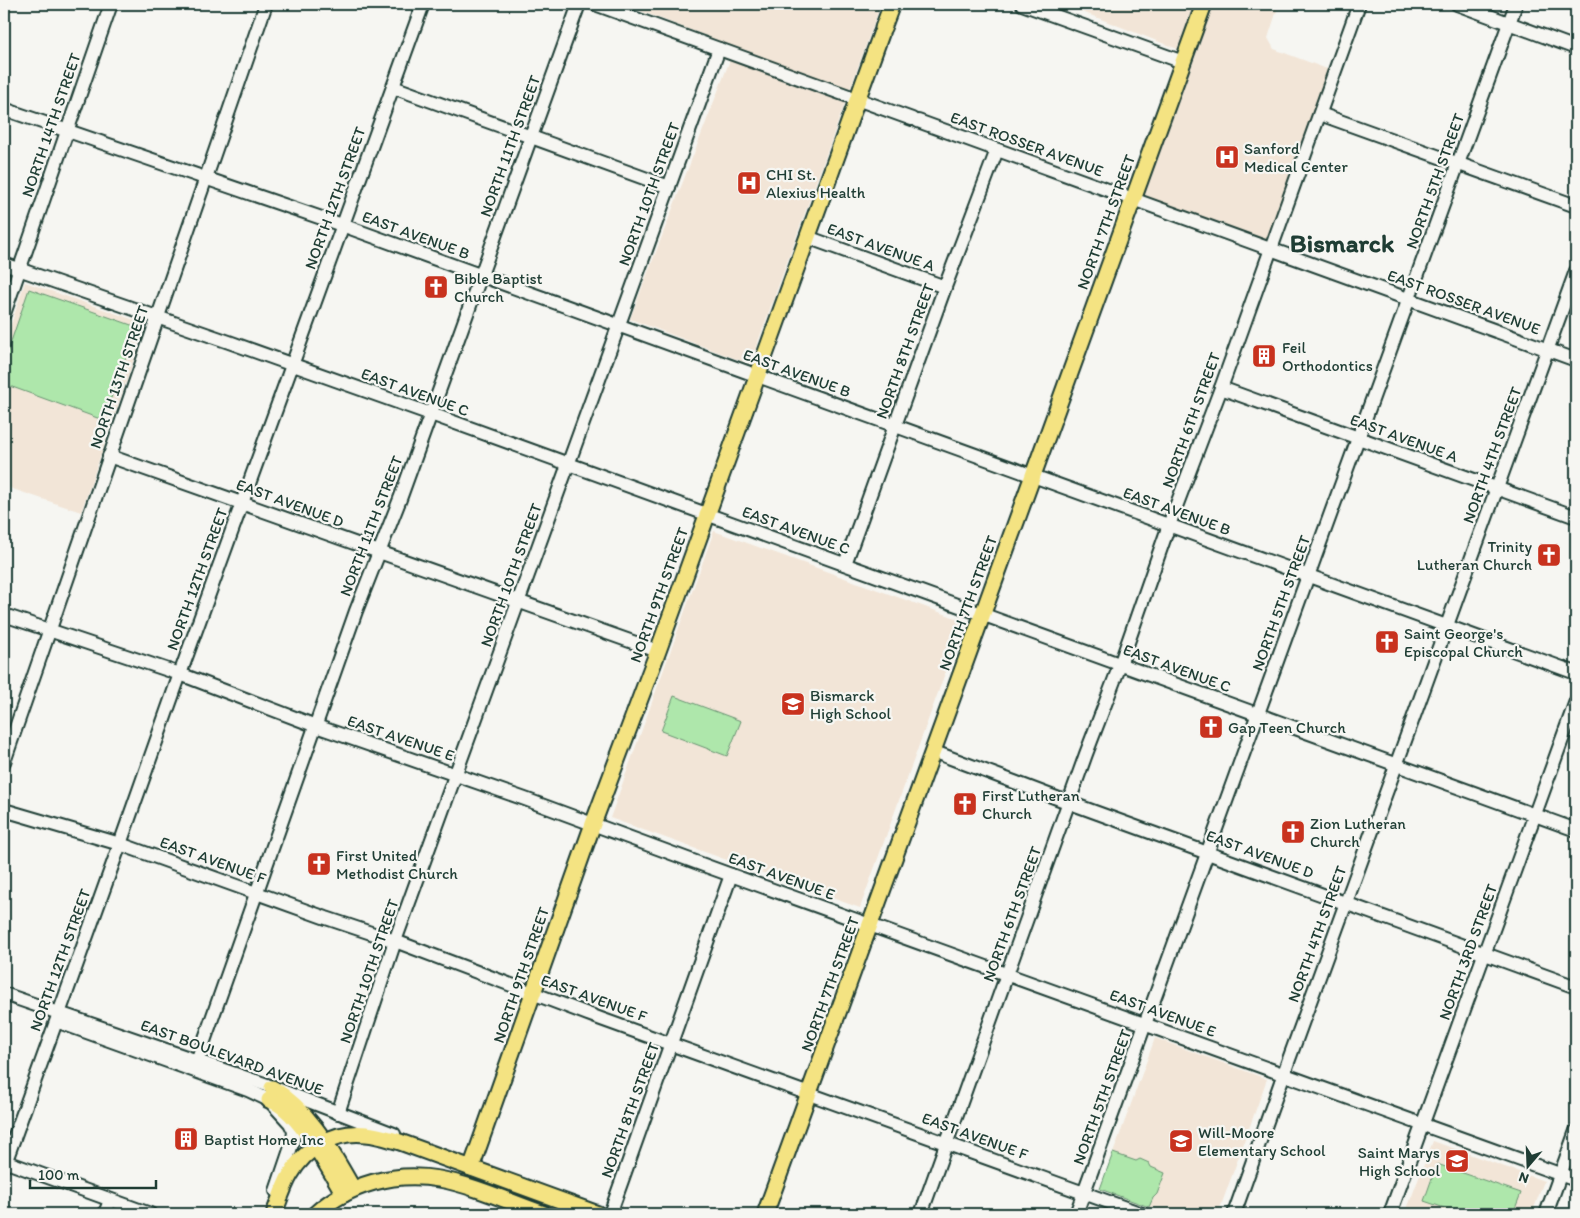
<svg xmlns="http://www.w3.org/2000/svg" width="1580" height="1218" viewBox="0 0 1580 1218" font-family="Itim,sans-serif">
<rect width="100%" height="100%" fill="#f6f6f2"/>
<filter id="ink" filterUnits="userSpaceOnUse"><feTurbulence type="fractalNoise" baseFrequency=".02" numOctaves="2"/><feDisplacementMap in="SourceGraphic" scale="10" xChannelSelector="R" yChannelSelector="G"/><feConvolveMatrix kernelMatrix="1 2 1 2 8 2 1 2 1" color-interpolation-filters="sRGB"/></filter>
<g filter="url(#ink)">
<g fill="#f2e5d7">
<path d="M 622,4 L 881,4 L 750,364 L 630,319 L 735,47 Z"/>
<path d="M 1062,4 L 1279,4 L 1268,38 L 1274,49 L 1335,72 L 1271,250 L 1133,200 L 1193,55 Z"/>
<path d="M 25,282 L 146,324 L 81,512 L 4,486 L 4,345 Z"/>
<path d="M 714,531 L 964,621 L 860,908 L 610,818 Z"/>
<path d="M 1155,1038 L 1267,1079 L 1218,1214 L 1168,1214 L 1100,1189 Z"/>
<path d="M 1433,1141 L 1544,1181 L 1532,1214 L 1405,1214 Z"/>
</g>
<g fill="#aee7ab" stroke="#669270">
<path d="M 29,289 L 137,327 L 103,420 L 4,384 L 4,362 Z"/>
<path d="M 674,696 L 741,721 L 727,756 L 661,731 Z"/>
<path d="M 1113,1153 L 1136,1161 L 1140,1159 L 1149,1163 L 1151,1167 L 1165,1173 L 1157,1194 L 1153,1198 L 1149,1207 L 1100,1189 Z"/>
<path d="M 1437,1164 L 1521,1193 L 1513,1214 L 1462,1214 L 1424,1201 Z"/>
</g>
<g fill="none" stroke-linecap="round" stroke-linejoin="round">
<defs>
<g id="minor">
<path d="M 595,4 L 912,119"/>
<path d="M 1022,4 L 1183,62"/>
<path d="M 1457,4 L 1576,48"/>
<path d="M 393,87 L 669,187"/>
<path d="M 4,109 L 342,225 L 1576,673"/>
<path d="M 1320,114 L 1576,206"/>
<path d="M 918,121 L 1576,360"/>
<path d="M 807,237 L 945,287"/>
<path d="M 4,264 L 229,342 L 431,414 L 1576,830"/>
<path d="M 4,314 L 111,4"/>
<path d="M 1221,388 L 1576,517"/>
<path d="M 109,456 L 658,651"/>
<path d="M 845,564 L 945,287 L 997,150"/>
<path d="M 4,615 L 180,674 L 316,726 L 525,799 L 709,867 L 1576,1180"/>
<path d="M 932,751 L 1070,803 L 1576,987"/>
<path d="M 4,762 L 266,4"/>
<path d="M 4,810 L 120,844 L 326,918 L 395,941 L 601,1019 L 1142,1214"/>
<path d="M 4,994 L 267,1085 L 394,1134"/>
<path d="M 59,1022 L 248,1090 L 269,1100 L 290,1123 L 294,1131 L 293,1141 L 276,1191"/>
<path d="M 197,1061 L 356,611 L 400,499 L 579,4"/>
<path d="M 338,1113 L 395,941 L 719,49"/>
<path d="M 4,1161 L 150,1214"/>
<path d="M 4,1166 L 120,844 L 180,674 L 423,4"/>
<path d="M 105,1214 L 110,1200"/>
<path d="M 610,1214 L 731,875"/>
<path d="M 921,1214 L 1086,754 L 1120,665 L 1169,525 L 1221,388 L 1359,4"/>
<path d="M 1076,1214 L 1516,4"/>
<path d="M 1234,1214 L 1288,1062 L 1576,271"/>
<path d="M 1390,1214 L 1576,701"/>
<path d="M 1546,1214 L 1576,1131"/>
</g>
<g id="major">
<path d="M 883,28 L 892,4"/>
<path d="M 272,1088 C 311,1112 331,1151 353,1189"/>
<path d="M 269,1100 C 297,1107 329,1169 344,1194"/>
<path d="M 471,1168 L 593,824 L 658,651 L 881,34"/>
<path d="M 274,1214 C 279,1201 283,1187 290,1175 C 305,1148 335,1130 366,1134 C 378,1135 389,1139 400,1142 L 598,1214"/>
<path d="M 315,1214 C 349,1184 395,1171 439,1179 C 473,1185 512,1203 544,1214"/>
<path d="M 765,1214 L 1204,4"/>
</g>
</defs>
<use href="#minor" stroke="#1f3d34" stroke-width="16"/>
<use href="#major" stroke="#1f3d34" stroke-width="19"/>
<use href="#minor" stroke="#f6f6f2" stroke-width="12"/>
<use href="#major" stroke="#f4e382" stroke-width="15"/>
</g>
</g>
<defs>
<symbol id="hospital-square" viewBox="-11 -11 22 22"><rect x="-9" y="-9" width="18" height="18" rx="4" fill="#c8321e" stroke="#f6f6f2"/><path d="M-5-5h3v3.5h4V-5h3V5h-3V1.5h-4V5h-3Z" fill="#fff"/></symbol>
<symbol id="church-square" viewBox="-11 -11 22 22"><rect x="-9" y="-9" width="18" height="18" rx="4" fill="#c8321e" stroke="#f6f6f2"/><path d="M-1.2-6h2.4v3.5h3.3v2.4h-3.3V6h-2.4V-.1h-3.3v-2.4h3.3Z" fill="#fff"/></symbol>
<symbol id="building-square" viewBox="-11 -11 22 22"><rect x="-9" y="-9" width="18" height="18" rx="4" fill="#c8321e" stroke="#f6f6f2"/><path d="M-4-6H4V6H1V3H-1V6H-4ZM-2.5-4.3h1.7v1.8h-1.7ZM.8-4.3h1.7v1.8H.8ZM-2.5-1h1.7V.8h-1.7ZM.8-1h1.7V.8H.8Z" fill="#fff"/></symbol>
<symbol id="school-square" viewBox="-11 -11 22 22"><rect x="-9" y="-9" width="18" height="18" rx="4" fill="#c8321e" stroke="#f6f6f2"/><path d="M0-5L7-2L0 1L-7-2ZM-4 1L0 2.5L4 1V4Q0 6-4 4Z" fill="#fff"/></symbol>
</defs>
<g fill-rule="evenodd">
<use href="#hospital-square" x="1213" y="143" width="28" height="28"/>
<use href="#hospital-square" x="735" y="169" width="28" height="28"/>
<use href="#church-square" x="422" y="273" width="28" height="28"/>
<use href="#building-square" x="1250" y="342" width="28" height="28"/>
<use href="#church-square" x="1535" y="541" width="28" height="28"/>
<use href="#church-square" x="1373" y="628" width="28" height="28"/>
<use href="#school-square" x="779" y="690" width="28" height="28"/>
<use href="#church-square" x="1197" y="713" width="28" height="28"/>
<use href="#church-square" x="951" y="790" width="28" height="28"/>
<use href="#church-square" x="1279" y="818" width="28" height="28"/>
<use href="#church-square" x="305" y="850" width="28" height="28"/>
<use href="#building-square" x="172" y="1125" width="28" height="28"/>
<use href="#school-square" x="1167" y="1127" width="28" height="28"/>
<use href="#school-square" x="1443" y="1147" width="28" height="28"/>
</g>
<g text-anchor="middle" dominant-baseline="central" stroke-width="4.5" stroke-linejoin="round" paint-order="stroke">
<g font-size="16" fill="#1f3d34" stroke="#f6f6f2">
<text transform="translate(51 125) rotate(-71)">NORTH 14TH STREET</text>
<text transform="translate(1027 144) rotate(20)">EAST ROSSER AVENUE</text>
<text transform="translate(510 146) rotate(-70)">NORTH 11TH STREET</text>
<text transform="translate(1435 181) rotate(-70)">NORTH 5TH STREET</text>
<text transform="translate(649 194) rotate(-70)">NORTH 10TH STREET</text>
<text transform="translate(335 198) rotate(-70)">NORTH 12TH STREET</text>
<text transform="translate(1106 222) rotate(-70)">NORTH 7TH STREET</text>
<text transform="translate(416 235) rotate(20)">EAST AVENUE B</text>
<text transform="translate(881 247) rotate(20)">EAST AVENUE A</text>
<text transform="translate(1464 302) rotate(20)">EAST ROSSER AVENUE</text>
<text transform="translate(905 351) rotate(-70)">NORTH 8TH STREET</text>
<text transform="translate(797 373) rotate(20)">EAST AVENUE B</text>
<text transform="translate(119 377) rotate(-71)">NORTH 13TH STREET</text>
<text transform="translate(415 392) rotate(20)">EAST AVENUE C</text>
<text transform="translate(1191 420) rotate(-70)">NORTH 6TH STREET</text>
<text transform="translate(1404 438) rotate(20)">EAST AVENUE A</text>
<text transform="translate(1492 455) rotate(-70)">NORTH 4TH STREET</text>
<text transform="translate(290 503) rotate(20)">EAST AVENUE D</text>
<text transform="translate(1177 511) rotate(20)">EAST AVENUE B</text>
<text transform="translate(371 526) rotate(-69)">NORTH 11TH STREET</text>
<text transform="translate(796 530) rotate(20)">EAST AVENUE C</text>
<text transform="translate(511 575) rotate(-70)">NORTH 10TH STREET</text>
<text transform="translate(197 579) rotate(-70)">NORTH 12TH STREET</text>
<text transform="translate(659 595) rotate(-70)">NORTH 9TH STREET</text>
<text transform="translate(968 603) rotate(-70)">NORTH 7TH STREET</text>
<text transform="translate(1281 603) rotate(-70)">NORTH 5TH STREET</text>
<text transform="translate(1177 668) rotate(20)">EAST AVENUE C</text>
<text transform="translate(401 738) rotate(19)">EAST AVENUE E</text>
<text transform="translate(1260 854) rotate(20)">EAST AVENUE D</text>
<text transform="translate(213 860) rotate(20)">EAST AVENUE F</text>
<text transform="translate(782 876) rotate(20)">EAST AVENUE E</text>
<text transform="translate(1012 914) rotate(-70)">NORTH 6TH STREET</text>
<text transform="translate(1317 934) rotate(-70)">NORTH 4TH STREET</text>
<text transform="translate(1468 952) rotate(-70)">NORTH 3RD STREET</text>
<text transform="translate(60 960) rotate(-70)">NORTH 12TH STREET</text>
<text transform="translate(369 971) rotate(-71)">NORTH 10TH STREET</text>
<text transform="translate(521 975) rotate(-71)">NORTH 9TH STREET</text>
<text transform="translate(830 984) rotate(-70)">NORTH 7TH STREET</text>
<text transform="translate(594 998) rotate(20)">EAST AVENUE F</text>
<text transform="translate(1163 1013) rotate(20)">EAST AVENUE E</text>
<text transform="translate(232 1057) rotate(20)">EAST BOULEVARD AVENUE</text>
<text transform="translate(1102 1097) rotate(-70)">NORTH 5TH STREET</text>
<text transform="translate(630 1110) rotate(-70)">NORTH 8TH STREET</text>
<text transform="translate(975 1136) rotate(20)">EAST AVENUE F</text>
</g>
<g font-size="16" fill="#1f3d34" stroke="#f6f6f2" text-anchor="start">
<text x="1244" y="148">Sanford<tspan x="1244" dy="18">Medical Center</tspan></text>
<text x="766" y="174">CHI St.<tspan x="766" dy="18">Alexius Health</tspan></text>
<text x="454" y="278">Bible Baptist<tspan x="454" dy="18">Church</tspan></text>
<text x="1282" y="347">Feil<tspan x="1282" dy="18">Orthodontics</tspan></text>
<text x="1532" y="546" text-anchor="end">Trinity<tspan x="1532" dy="18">Lutheran Church</tspan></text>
<text x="1404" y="633">Saint George's<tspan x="1404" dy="18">Episcopal Church</tspan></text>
<text x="810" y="695">Bismarck<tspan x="810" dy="18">High School</tspan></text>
<text x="1228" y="727">Gap Teen Church</text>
<text x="982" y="795">First Lutheran<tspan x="982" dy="18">Church</tspan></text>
<text x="1310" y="823">Zion Lutheran<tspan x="1310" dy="18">Church</tspan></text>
<text x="336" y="855">First United<tspan x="336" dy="18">Methodist Church</tspan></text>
<text x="1198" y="1132">Will-Moore<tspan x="1198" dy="18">Elementary School</tspan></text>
<text x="204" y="1139">Baptist Home Inc</text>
<text x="1440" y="1152" text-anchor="end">Saint Marys<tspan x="1440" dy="18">High School</tspan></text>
</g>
<g font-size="26" font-weight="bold" fill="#1f3d34" stroke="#f6f6f2">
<text x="1342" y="243">Bismarck</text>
</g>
</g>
<rect width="1580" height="1218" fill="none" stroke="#f6f6f2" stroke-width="20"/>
<rect x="10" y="10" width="1560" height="1198" fill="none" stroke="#1f3d34" stroke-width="2" filter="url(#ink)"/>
<g transform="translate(1528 1166) rotate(199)" stroke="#f6f6f2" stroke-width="4" paint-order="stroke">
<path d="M0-4L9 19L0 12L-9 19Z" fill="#1f3d34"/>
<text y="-8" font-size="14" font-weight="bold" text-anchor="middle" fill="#1f3d34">N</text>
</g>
<path d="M30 1180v8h126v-8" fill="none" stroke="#1f3d34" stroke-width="2.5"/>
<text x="38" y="1180" font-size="15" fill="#1f3d34" stroke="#f6f6f2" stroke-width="4" paint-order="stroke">100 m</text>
</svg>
